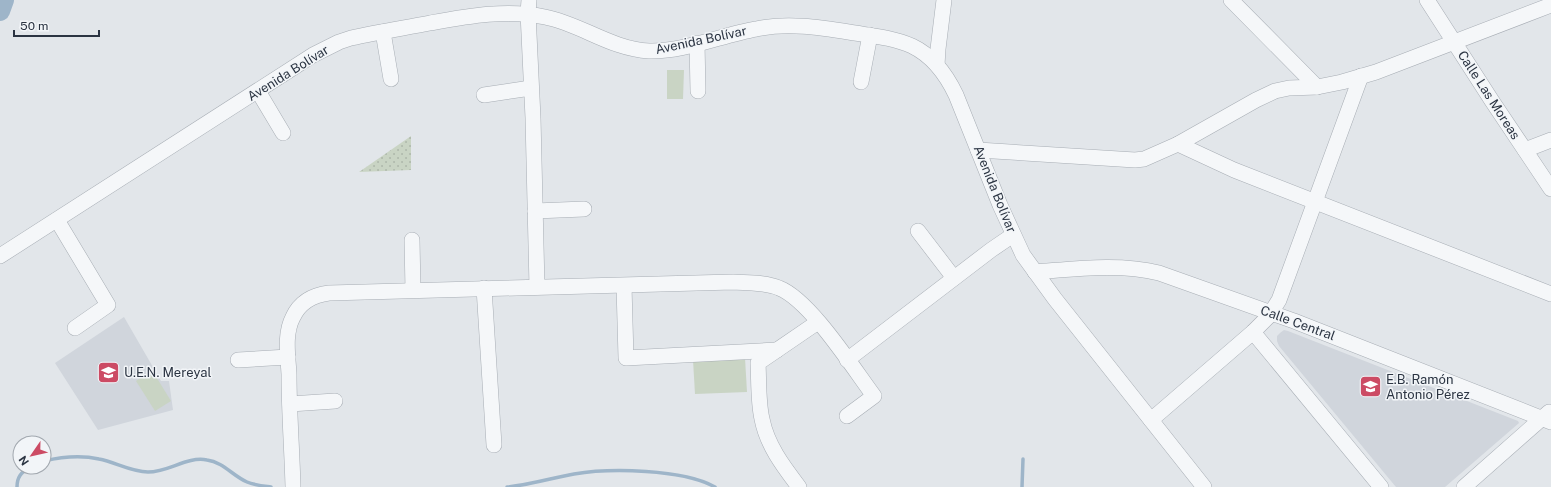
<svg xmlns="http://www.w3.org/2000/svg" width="1551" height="487" viewBox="0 0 1551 487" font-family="'Public Sans',sans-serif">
<defs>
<pattern id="grass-dots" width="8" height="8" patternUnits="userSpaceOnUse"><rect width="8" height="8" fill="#c9d4c4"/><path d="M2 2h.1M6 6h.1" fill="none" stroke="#adb7aa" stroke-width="1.8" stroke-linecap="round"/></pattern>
</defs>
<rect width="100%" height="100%" fill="#e2e6ea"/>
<g fill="#d0d5dc">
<path d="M 124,317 L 161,381 L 169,381 L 173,410 L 98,430 L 55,363 Z"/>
<path d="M 1284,330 L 1288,331 L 1518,421 L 1519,423 L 1445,487 L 1396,487 L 1279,346 L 1277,341 L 1277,336 L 1280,333 Z"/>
</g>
<path fill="url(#grass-dots)" d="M 411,136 L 411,170 L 359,172 Z"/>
<g fill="#c9d4c4">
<path d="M 667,70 L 684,70 L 683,99 L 667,99 Z"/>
<path d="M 745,358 L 747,392 L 695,394 L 693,360 Z"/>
<path d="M 152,370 L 171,401 L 155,411 L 136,381 Z"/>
</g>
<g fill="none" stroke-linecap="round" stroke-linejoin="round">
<g stroke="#9eb5c9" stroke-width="3.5">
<path d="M 44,461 C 61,457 81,455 99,459 C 115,462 131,472 148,472 C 169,472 187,456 207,460 C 223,462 233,476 247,482 C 254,485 263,486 271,487"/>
<path d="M 17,487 C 17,477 21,473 29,467"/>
<path d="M 507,487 C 530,485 551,478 574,474 C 610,468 683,469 715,487"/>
<path d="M 1022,487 L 1023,459"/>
</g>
<path stroke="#9eb5c9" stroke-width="20" d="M 0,11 L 4,0"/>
<defs>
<g id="minor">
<path d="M 529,0 L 528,13 L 533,118 L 537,287"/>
<path d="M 1231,0 L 1317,87"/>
<path d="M 1427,0 L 1492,101 L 1551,189"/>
<path d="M 383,32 L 391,79"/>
<path d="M 697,43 L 698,91"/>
<path d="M 937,65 L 938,49 L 944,0"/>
<path d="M 861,82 L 870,35"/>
<path d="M 258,91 L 283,133"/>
<path d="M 484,95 L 531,88"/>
<path d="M 1178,144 L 1234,170 L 1551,294"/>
<path d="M 978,150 L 1135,160 L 1144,159 L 1178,144 L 1256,100 L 1275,91 L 1289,88 L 1317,87 L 1342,82 L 1376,72 L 1551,5"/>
<path d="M 1525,150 L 1551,140"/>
<path d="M 535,211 L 584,209"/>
<path d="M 57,220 L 108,305 L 75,328"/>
<path d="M 918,231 L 954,278"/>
<path d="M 412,240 L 413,290"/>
<path d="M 0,256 L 313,55 L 339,42 L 351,38 C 377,32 404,28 430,23 C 469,16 507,9 545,17 C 581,24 611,49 649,51 C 684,52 722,35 756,29 C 789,22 823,28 855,33 C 874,36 894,38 912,46 C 933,56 946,74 956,95 L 1000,205 L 1023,255 L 1055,299 L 1204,487"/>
<path d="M 1035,272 C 1075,269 1119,263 1159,273 L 1294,321 L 1551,422"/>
<path d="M 624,286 L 626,358 L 777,350"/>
<path d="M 484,288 L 494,445"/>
<path d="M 1253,332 L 1381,487"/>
<path d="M 238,360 L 288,357"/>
<path d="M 847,360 L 991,250 L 1013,235"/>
<path d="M 290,404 L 335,401"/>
<path d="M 1151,420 L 1253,332 L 1269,316 L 1279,300 L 1361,76"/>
<path d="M 293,487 C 292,449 289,412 289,374 C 288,356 284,334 293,317 C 300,302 313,295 329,293 L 733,282 C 747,283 765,282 779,288 C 810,300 853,368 874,396 L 847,416"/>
<path d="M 799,487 C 783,466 767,445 762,419 C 758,402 759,381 758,363 L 818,322"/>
<path d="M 1464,487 L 1549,412"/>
</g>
</defs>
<use href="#minor" stroke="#a7adb4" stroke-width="16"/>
<use href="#minor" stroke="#f5f7f9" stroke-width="15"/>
</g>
<defs>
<symbol id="school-square" viewBox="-11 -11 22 22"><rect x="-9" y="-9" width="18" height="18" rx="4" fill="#cc4b64" stroke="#f2f5f8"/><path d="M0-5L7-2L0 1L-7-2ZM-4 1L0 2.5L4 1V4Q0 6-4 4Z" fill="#fff"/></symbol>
</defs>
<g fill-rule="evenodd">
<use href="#school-square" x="96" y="360" width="25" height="25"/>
<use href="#school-square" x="1358" y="374" width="25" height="25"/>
</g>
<g text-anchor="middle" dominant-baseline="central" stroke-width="3" stroke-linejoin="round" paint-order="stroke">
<g font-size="13" fill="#2b3442" stroke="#f2f5f8">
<text transform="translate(701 40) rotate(-12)">Avenida Bolívar</text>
<text transform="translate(288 73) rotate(-32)">Avenida Bolívar</text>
<text transform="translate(1489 95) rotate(57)">Calle Las Moreas</text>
<text transform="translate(995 189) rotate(68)">Avenida Bolívar</text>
<text transform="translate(1298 323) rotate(20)">Calle Central</text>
</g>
<g font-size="13" fill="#2b3442" stroke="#f2f5f8" text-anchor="start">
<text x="124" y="372">U.E.N. Mereyal</text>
<text x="1386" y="379">E.B. Ramón<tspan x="1386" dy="15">Antonio Pérez</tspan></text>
</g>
</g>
<g transform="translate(32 455) rotate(236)"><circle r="19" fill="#f2f5f8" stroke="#a2a8af"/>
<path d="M0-3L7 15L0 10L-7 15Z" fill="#cc4b64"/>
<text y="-6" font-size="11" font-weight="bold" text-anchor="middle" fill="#2b3442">N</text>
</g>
<path d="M14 30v6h85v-6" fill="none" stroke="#2b3442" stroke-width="2"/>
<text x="20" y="30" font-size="12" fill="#2b3442" stroke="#f2f5f8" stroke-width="3" paint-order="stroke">50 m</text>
</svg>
